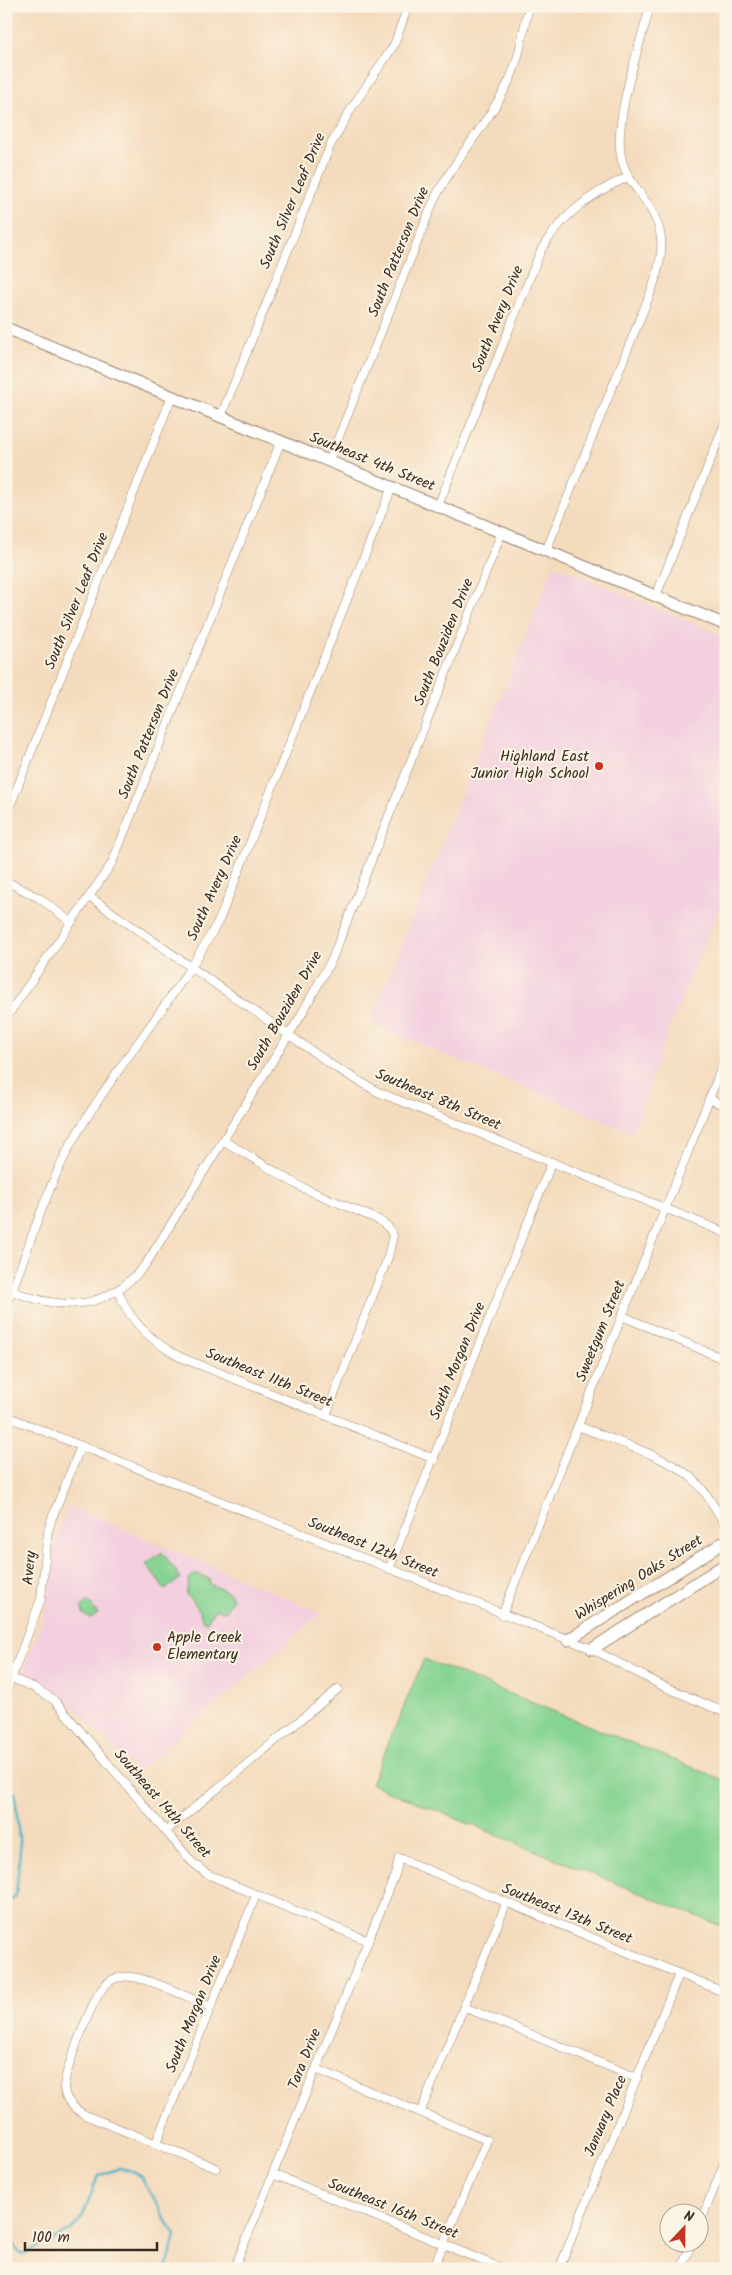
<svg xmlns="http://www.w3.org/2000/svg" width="732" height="2275" viewBox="0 0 732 2275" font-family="Kalam,sans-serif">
<rect width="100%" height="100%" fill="#fcf5e5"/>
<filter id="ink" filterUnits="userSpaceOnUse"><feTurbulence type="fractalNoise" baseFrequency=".02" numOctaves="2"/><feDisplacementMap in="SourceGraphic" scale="10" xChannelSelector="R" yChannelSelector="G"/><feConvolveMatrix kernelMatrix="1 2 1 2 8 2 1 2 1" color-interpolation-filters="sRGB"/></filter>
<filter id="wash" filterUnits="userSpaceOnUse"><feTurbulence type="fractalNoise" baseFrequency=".0096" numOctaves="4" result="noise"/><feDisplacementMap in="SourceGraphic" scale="20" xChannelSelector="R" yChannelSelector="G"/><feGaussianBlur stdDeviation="1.12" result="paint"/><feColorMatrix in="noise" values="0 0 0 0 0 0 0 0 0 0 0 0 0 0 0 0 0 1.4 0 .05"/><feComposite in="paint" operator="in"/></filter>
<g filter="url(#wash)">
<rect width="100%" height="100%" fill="#f4dbbd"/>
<g fill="#f3cfdf">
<path d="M 554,565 L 726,637 L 726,894 L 671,1023 L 633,1133 L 370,1023 Z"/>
<path d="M 69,1506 L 322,1613 L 137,1772 L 62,1695 L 30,1679 L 26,1672 L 25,1666 L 40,1628 L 51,1586 L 53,1558 L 60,1528 Z"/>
</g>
<g fill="#86d493" stroke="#607f58">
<path d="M 162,1552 L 181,1578 L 165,1590 L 146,1564 Z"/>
<path d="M 196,1573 L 209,1579 L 210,1584 L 228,1592 L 233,1598 L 226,1611 L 215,1609 L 207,1622 L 203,1621 C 198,1607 198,1606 186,1595 L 189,1579 Z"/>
<path d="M 88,1601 L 98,1614 L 91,1619 L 83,1614 L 82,1606 Z"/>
<path d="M 424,1659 L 726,1781 L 726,1928 L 371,1784 Z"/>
</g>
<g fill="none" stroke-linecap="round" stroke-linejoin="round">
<g stroke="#4bb2c9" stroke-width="2.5">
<path d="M 6,1786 L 15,1793 L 20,1850 L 16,1896 L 6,1903"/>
<path d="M 6,2190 L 11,2197 L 6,2208"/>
<path d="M 6,2237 L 22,2255 L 71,2230 L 83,2216 L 98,2176 L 120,2168 L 129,2170 L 141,2176 L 175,2235 L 168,2266 L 164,2269"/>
</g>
</g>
</g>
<g filter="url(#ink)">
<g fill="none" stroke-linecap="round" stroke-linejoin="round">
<defs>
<g id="street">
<path d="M 221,416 L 330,146 L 351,109 L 394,45 L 408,6"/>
<path d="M 329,461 L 435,198 C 456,157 489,123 509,81 C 520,58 523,30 529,6"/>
<path d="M 438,506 L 541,250 C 562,215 591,193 628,177"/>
<path d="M 546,551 L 652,289 C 665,252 667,229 642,196 C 631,182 621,167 620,148 C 617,109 640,45 650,6"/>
<path d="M 656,596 L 726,421"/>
<path d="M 6,816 L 172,396"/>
<path d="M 6,881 L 39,898 L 71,922"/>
<path d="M 90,897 L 335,1067 L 378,1092 L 726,1233"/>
<path d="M 6,1018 L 112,863 L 281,441"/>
<path d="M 709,1099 L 726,1106"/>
<path d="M 224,1141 L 301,1187 L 379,1220 L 388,1227 L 393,1235 L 388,1257 L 326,1415"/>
<path d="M 12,1291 C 65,1312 108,1310 146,1264 L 300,1017 L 332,959 L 502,532"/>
<path d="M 118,1291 C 130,1322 151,1341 180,1357 L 434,1459"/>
<path d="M 6,1305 C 29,1250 45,1189 75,1137 C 119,1061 179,995 220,918 L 392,487"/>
<path d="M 622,1316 L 726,1360"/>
<path d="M 6,1416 L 592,1649 L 661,1685 L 726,1713"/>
<path d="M 578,1426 C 610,1439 669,1457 693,1479 C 707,1492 716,1510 726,1526"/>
<path d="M 389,1569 L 552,1162"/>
<path d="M 502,1615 L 726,1057"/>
<path d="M 11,1678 L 35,1688 L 54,1700 L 192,1862 L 207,1874 L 368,1941"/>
<path d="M 6,1692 L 41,1599 L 48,1531 L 52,1518 L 81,1446"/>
<path d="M 166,1831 L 338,1689"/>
<path d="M 211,2007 C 191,1999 141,1973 121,1977 C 113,1978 106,1983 102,1989 C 92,2002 63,2074 64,2089 C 66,2102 75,2109 85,2115 L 216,2168"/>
<path d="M 464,2007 L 637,2078"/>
<path d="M 316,2069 L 487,2140 L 433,2269"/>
<path d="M 421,2111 L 506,1904"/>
<path d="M 156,2143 L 256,1895"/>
<path d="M 273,2174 L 503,2269"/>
<path d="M 700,2223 L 726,2159"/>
<path d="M 234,2269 L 395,1875 L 399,1858 L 726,1993"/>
<path d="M 559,2269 L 679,1974"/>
<path d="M 681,2269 L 692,2242"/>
</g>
<g id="secondary">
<path d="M 6,328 L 726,625"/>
<path d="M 568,1640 L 726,1541"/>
<path d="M 592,1649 L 726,1564"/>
</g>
</defs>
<use href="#street" stroke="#98826e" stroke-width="9"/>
<use href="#secondary" stroke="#98826e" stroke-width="13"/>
<use href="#street" stroke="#fff" stroke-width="8"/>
<use href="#secondary" stroke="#fff" stroke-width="11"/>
</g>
</g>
<g fill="#c8321e" stroke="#fcf5e5" stroke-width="2">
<circle cx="599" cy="766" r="5"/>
<circle cx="157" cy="1647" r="5"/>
</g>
<g text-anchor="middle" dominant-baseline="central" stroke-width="4" stroke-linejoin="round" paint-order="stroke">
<g font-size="15" fill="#3b2a1e" stroke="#fcf5e5">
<text transform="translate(293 201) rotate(-67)">South Silver Leaf Drive</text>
<text transform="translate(399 252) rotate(-68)">South Patterson Drive</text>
<text transform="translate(498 319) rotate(-68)">South Avery Drive</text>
<text transform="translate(372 462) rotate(22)">Southeast 4th Street</text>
<text transform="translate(77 601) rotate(-68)">South Silver Leaf Drive</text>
<text transform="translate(444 642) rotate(-68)">South Bouziden Drive</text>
<text transform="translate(149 734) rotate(-68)">South Patterson Drive</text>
<text transform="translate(215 888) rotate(-66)">South Avery Drive</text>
<text transform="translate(285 1011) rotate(-60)">South Bouziden Drive</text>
<text transform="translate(438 1100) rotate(23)">Southeast 8th Street</text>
<text transform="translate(601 1331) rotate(-68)">Sweetgum Street</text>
<text transform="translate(458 1361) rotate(-68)">South Morgan Drive</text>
<text transform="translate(269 1378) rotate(22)">Southeast 11th Street</text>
<text transform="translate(373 1548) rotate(22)">Southeast 12th Street</text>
<text transform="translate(30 1568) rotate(-85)">Avery</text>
<text transform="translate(639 1578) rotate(-32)">Whispering Oaks Street</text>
<text transform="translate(162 1804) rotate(49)">Southeast 14th Street</text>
<text transform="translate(567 1914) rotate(22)">Southeast 13th Street</text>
<text transform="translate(194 2014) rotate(-68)">South Morgan Drive</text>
<text transform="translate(305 2059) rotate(-68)">Tara Drive</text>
<text transform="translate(606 2116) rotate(-67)">January Place</text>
<text transform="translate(393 2209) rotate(22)">Southeast 16th Street</text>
</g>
<g font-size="15" fill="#3b2a1e" stroke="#fcf5e5" text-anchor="end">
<text x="589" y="757">Highland East<tspan x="589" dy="17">Junior High School</tspan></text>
<text x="167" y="1638" text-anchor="start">Apple Creek<tspan x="167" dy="17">Elementary</tspan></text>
</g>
</g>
<rect width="732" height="2275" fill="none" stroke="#fcf5e5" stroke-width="25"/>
<g transform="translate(684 2228) rotate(22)"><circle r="24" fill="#fcf5e5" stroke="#afa495"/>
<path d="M0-4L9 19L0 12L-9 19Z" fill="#c8321e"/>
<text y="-8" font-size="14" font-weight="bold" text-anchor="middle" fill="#3b2a1e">N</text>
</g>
<path d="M25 2242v8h132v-8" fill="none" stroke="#3b2a1e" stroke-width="2.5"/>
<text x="32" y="2242" font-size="15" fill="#3b2a1e" stroke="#fcf5e5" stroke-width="4" paint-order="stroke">100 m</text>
</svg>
